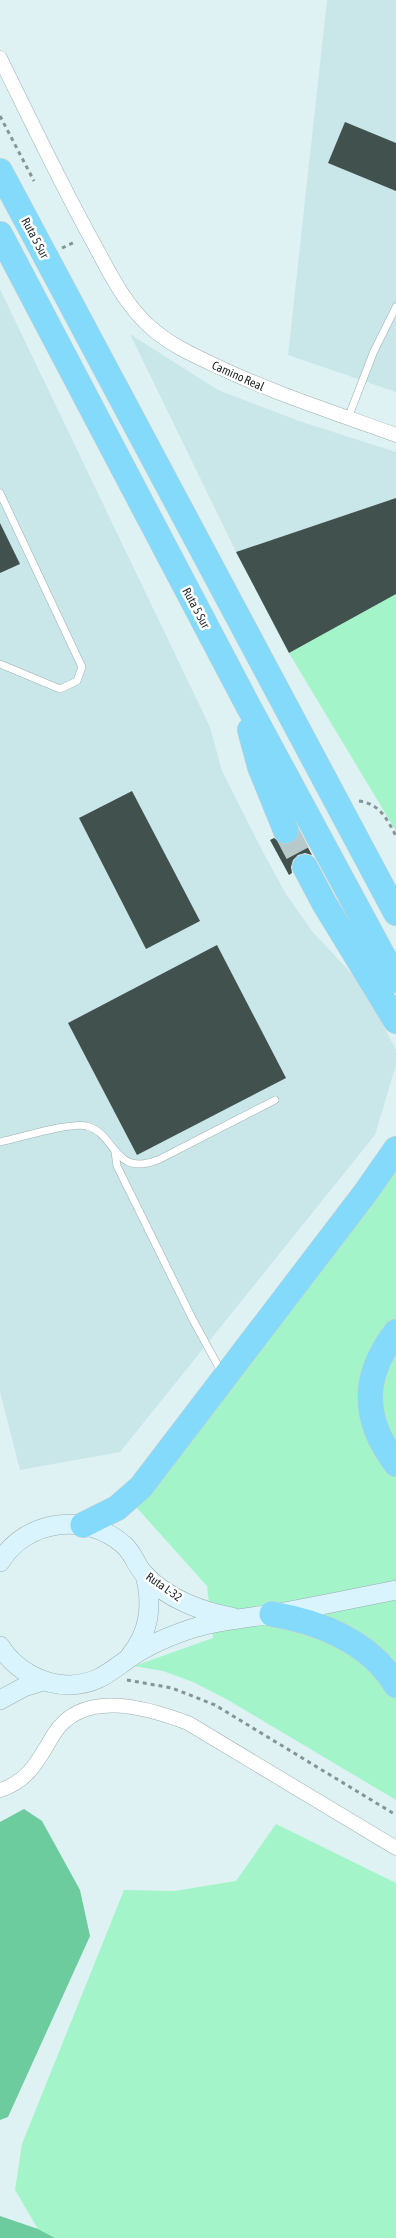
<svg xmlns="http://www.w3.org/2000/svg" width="396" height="2238" viewBox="0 0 396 2238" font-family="'Asap Condensed',sans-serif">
<rect width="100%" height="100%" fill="#def2f4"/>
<g fill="#c9e7e9">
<path d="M 327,0 L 396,0 L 396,392 L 288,355 Z"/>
<path d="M 0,289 L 210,727 L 222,771 L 263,852 L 286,894 L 312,931 L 362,985 L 396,1050 L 396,1065 L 375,1135 L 120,1452 L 20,1470 L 0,1392 Z"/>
<path d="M 130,334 L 218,390 L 299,421 L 396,452 L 396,498 L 236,552 Z"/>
</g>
<g fill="#a4f4ca">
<path d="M 396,594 L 396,831 L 289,653 Z"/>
<path d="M 396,1164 L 396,1800 L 228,1700 L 193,1682 L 163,1671 L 134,1666 L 213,1638 L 207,1586 L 137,1508 L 386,1180 Z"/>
<path d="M 276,1824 L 396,1883 L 396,2238 L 55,2238 L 38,2229 L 15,2190 L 22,2144 L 124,1890 L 174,1891 L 236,1881 Z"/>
</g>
<g fill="#6ccc9d">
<path d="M 24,1809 L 42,1821 L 80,1890 L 90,1936 L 8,2117 L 0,2120 L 0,1822 Z"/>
<path d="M 0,2216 L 38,2229 L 55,2238 L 0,2238 Z"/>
</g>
<g fill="#41514e">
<path d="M 345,122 L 396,143 L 396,191 L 328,163 Z"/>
<path d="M 396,498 L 396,594 L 289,653 L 236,552 Z"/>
<path d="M 0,523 L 20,564 L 0,573 Z"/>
<path d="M 132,791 L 200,921 L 146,949 L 79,818 Z"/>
<path d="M 300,833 L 312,855 L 305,853 L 298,855 L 293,860 L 291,867 L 292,873 L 289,875 L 270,840 L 274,838 L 284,845 L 291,844 L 297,840 Z"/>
<path d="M 217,945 L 286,1078 L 137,1155 L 68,1023 Z"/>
</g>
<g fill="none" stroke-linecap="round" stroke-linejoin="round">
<path stroke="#b7c9ca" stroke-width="25" stroke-dasharray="25 12" stroke-linecap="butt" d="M 286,831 L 305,867"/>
<defs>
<g id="service">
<path d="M 348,418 L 374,351 L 396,307"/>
<path d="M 0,493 L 82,667 L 77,681 L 60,689 L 0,664"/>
<path d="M 0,1142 C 20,1138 69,1122 87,1126 C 117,1134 113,1179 160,1159 L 275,1100"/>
<path d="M 115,1152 L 117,1166 L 193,1320 L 222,1373"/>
</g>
<g id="minor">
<path d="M 0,58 C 29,117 57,176 88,233 C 106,265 121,300 148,325 C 169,345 197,357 223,369 C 279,395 338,414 396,435"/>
<path d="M 0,1790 C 30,1781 39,1758 54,1734 C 83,1688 148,1708 188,1723 L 396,1848"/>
</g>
<g id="secondary">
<path d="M 0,1562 C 26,1519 87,1512 124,1545 C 134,1554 137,1568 146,1576 C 167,1598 202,1612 232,1617"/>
<path d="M 0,1646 C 15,1670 42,1685 70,1685 C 97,1684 108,1673 128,1659 C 148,1645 174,1634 197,1627 C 222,1620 247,1618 272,1614 C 314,1607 355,1598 396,1590"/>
<path d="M 130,1656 C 150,1632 153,1605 145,1575"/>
<path d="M 0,1700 L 24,1687 L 43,1681"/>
</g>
<g id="motorway">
<path d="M 0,171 L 396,913"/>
<path d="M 0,234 L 245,700 L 396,980"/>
<path d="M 250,730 L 260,767 L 286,831"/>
<path d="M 305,867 L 324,903 L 396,1021"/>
<path d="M 396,1332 C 361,1377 362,1419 396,1464"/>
<path d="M 83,1525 L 117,1508 L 141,1487 L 366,1192 L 396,1149"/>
<path d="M 272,1614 C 320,1622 370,1642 396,1685"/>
</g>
</defs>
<use href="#service" stroke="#9baeaf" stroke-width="8"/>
<use href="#minor" stroke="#9baeaf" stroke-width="15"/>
<use href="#secondary" stroke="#9baeaf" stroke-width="20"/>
<use href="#motorway" stroke="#cdcfcf" stroke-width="26"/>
<g stroke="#869495" stroke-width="3" stroke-dasharray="4 4" stroke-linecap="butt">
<path d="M 0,116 L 34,181"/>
<path d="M 62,248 L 75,242"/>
<path d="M 359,801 C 380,804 387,819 396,836"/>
<path d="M 127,1680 L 172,1688 L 215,1705 L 396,1815"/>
</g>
<use href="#service" stroke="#fff" stroke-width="7"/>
<use href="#minor" stroke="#fff" stroke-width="14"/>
<use href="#secondary" stroke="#daf4fe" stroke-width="19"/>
<use href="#motorway" stroke="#84dafa" stroke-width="25"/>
</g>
<g text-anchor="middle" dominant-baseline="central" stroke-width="5" stroke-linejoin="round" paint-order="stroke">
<g font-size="12" fill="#1c2324" stroke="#fff">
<text transform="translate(35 238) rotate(62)">Ruta 5 Sur</text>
<text transform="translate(238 376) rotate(24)">Camino Real</text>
<text transform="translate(196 608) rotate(62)">Ruta 5 Sur</text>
<text transform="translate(164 1587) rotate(35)">Ruta L-32</text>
</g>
</g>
</svg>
